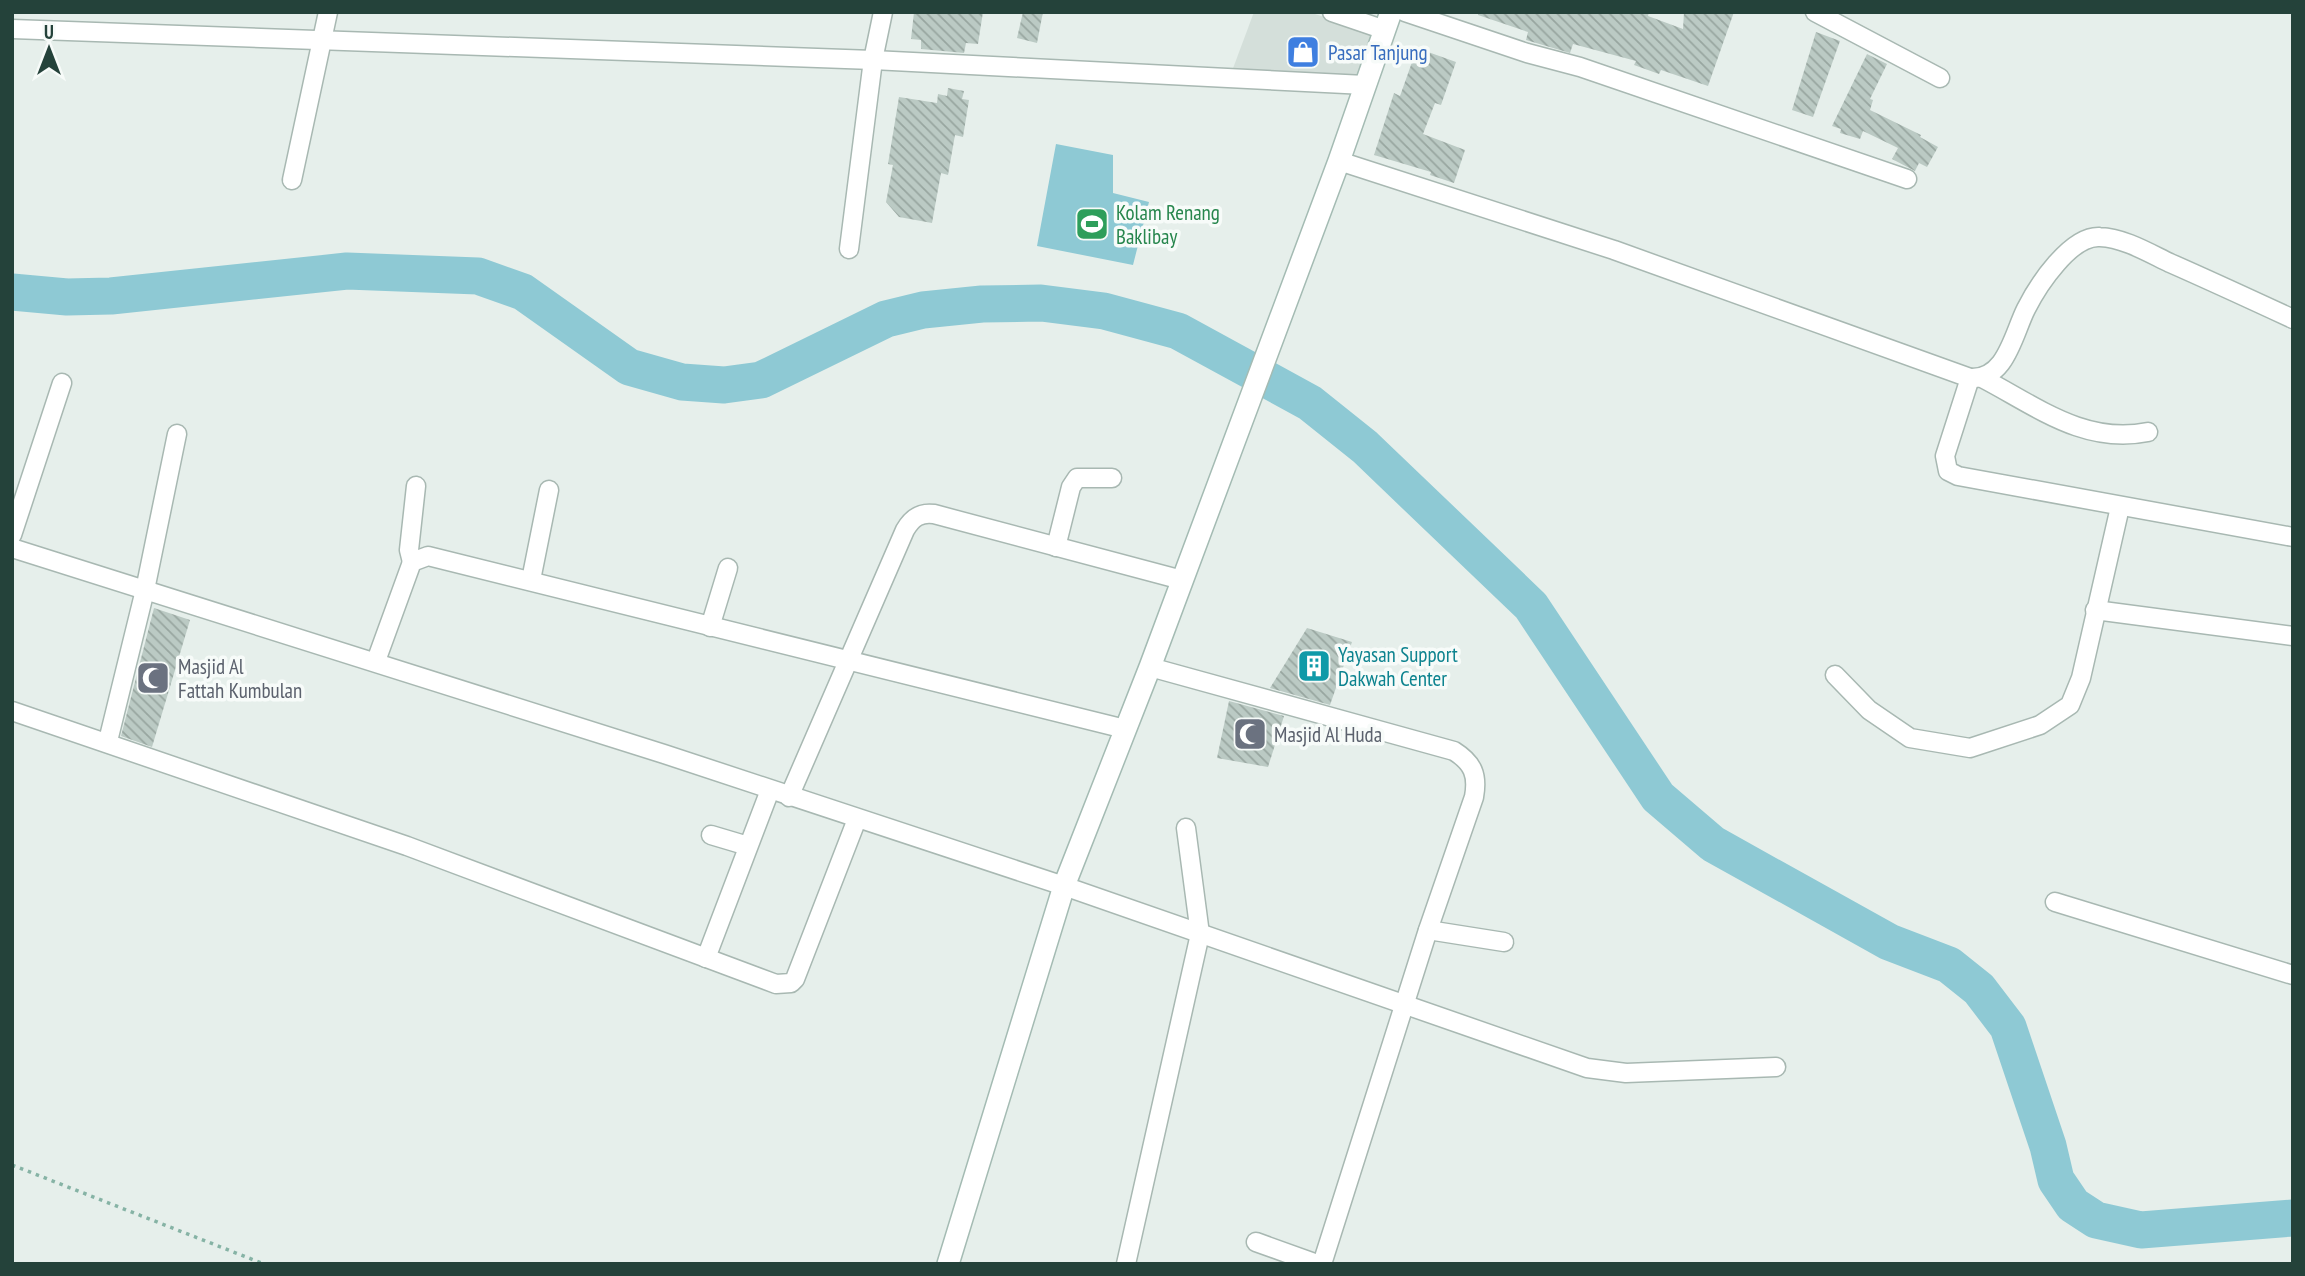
<svg xmlns="http://www.w3.org/2000/svg" width="2305" height="1276" viewBox="0 0 2305 1276" font-family="'PT Sans Narrow',sans-serif">
<defs>
<pattern id="building-back-hatch" width="6" height="6" patternUnits="userSpaceOnUse" patternTransform="scale(1.75)"><rect width="6" height="6" fill="#bbcac4"/><path d="M-1 5l2 2M0 0l6 6M5-1l2 2" fill="none" stroke="#98a6a0"/></pattern>
</defs>
<rect width="100%" height="100%" fill="#e6efeb"/>
<path fill="#d4dfda" d="M 1254,12 L 1309,12 L 1375,34 L 1359,74 L 1267,75 L 1232,71 Z"/>
<path fill="#8ec9d4" d="M 1056,144 L 1113,155 L 1113,193 L 1149,202 L 1133,265 L 1037,246 Z"/>
<g fill="none" stroke-linecap="round" stroke-linejoin="round">
<path stroke="#8ec9d4" stroke-width="37" d="M 12,292 L 67,297 L 111,296 L 347,271 L 478,276 L 523,292 L 629,367 L 682,382 L 724,385 L 761,380 L 886,319 L 923,310 L 982,304 L 1041,303 L 1104,311 L 1178,331 L 1310,403 L 1365,447 L 1531,606 L 1658,797 L 1713,844 L 1889,942 L 1949,965 L 1979,989 L 2008,1027 L 2048,1146 L 2056,1180 L 2073,1205 L 2096,1220 L 2141,1230 L 2293,1218"/>
</g>
<g fill="url(#building-back-hatch)">
<path d="M 914,12 L 983,12 L 978,44 L 966,43 L 964,53 L 921,49 L 921,40 L 911,39 Z"/>
<path d="M 1023,12 L 1043,12 L 1037,43 L 1017,38 Z"/>
<path d="M 1478,12 L 1649,12 L 1648,16 L 1683,29 L 1684,12 L 1734,12 L 1708,86 L 1661,70 L 1659,74 L 1634,65 L 1636,61 L 1573,44 L 1570,53 L 1526,40 L 1528,32 L 1478,15 Z"/>
<path d="M 1816,32 L 1840,41 L 1813,117 L 1792,110 Z"/>
<path d="M 1417,48 L 1456,62 L 1441,105 L 1435,103 L 1423,134 L 1465,150 L 1454,183 L 1430,175 L 1431,172 L 1374,155 L 1394,93 L 1400,96 Z"/>
<path d="M 1867,54 L 1887,64 L 1870,99 L 1873,100 L 1870,110 L 1921,135 L 1920,137 L 1938,147 L 1927,167 L 1919,163 L 1915,171 L 1892,159 L 1898,148 L 1863,131 L 1860,139 L 1840,133 L 1841,129 L 1832,126 Z"/>
<path d="M 948,88 L 964,91 L 962,99 L 969,100 L 963,137 L 955,135 L 948,175 L 941,173 L 932,223 L 899,217 L 886,202 L 893,165 L 888,164 L 899,97 L 937,103 L 938,94 L 947,96 Z"/>
<path d="M 154,608 L 190,620 L 152,747 L 121,736 Z"/>
<path d="M 1307,628 L 1352,642 L 1330,705 L 1270,688 Z"/>
<path d="M 1229,701 L 1284,716 L 1268,767 L 1217,758 Z"/>
</g>
<g fill="none" stroke-linecap="round" stroke-linejoin="round">
<defs>
<g id="minor">
<path d="M 1332,12 L 1385,30"/>
<path d="M 1405,12 L 1527,53 L 1580,67 L 1907,179"/>
<path d="M 1815,12 L 1940,78"/>
<path d="M 12,29 L 873,60 L 1365,85"/>
<path d="M 1339,161 L 1614,250 L 1970,378 L 1945,456 L 1948,471 L 1958,476 L 2293,537"/>
<path d="M 292,180 L 328,12"/>
<path d="M 849,249 L 873,60 L 883,12"/>
<path d="M 1970,378 C 2006,380 2013,335 2026,309 C 2038,285 2071,235 2100,237 C 2124,238 2149,253 2170,263 C 2211,281 2252,300 2293,319"/>
<path d="M 1982,378 C 2036,406 2084,445 2148,432"/>
<path d="M 12,535 L 62,383"/>
<path d="M 1056,547 L 1071,487 L 1077,478 L 1112,478"/>
<path d="M 12,548 L 664,754 L 1064,886 L 1587,1068 L 1626,1073 L 1776,1067"/>
<path d="M 412,562 L 409,550 L 416,486"/>
<path d="M 531,580 L 549,490"/>
<path d="M 2095,610 L 2293,636"/>
<path d="M 710,627 L 728,568"/>
<path d="M 376,661 L 412,562 L 428,556 L 1125,729"/>
<path d="M 1150,667 L 1454,751 C 1473,763 1478,775 1474,797 L 1428,930 L 1322,1264"/>
<path d="M 1835,675 L 1869,710 L 1910,738 L 1970,748 L 2040,725 L 2070,705 L 2081,678 L 2120,507"/>
<path d="M 12,711 L 407,846 L 776,984 L 791,983 L 795,979 L 857,819"/>
<path d="M 108,741 L 145,590 L 177,434"/>
<path d="M 789,797 L 905,530 C 912,518 920,512 934,514 L 1182,580"/>
<path d="M 711,835 L 748,846"/>
<path d="M 2055,902 L 2293,975"/>
<path d="M 1428,930 L 1504,942"/>
<path d="M 706,958 L 770,790"/>
<path d="M 1256,1242 L 1317,1264"/>
<path d="M 1126,1264 L 1200,934 L 1186,828"/>
</g>
<path id="secondary" d="M 948,1264 L 1064,886 L 1150,667 L 1339,161 L 1391,12"/>
</defs>
<use href="#minor" stroke="#a8b8b2" stroke-width="21"/>
<use href="#secondary" stroke="#a4bbb3" stroke-width="24"/>
<path stroke="#86b3a5" stroke-width="3.5" stroke-dasharray="3.5 5" stroke-linecap="butt" d="M 12,1165 L 264,1264"/>
<use href="#minor" stroke="#fff" stroke-width="18"/>
<use href="#secondary" stroke="#fff" stroke-width="21"/>
</g>
<defs>
<symbol id="shop-square" viewBox="-11 -11 22 22"><rect x="-9" y="-9" width="18" height="18" rx="4" fill="#3f7fe0" stroke="#f7fbf9"/><path d="M-5-2.5h2.3a2.7 3.5 0 0 1 5.4 0H5L5.5 6h-11ZM-1.5-2.5h3a1.5 2.3 0 0 0-3 0Z" fill="#fff"/></symbol>
<symbol id="stadium-square" viewBox="-11 -11 22 22"><rect x="-9" y="-9" width="18" height="18" rx="4" fill="#2e9e5b" stroke="#f7fbf9"/><path d="M0-5a6.5 5 0 1 0 0 10a6.5 5 0 1 0 0-10ZM-3.5-1.8h7v3.6h-7Z" fill="#fff"/></symbol>
<symbol id="building-square" viewBox="-11 -11 22 22"><rect x="-9" y="-9" width="18" height="18" rx="4" fill="#0f9aa8" stroke="#f7fbf9"/><path d="M-4-6H4V6H1V3H-1V6H-4ZM-2.5-4.3h1.7v1.8h-1.7ZM.8-4.3h1.7v1.8H.8ZM-2.5-1h1.7V.8h-1.7ZM.8-1h1.7V.8H.8Z" fill="#fff"/></symbol>
<symbol id="mosque-square" viewBox="-11 -11 22 22"><rect x="-9" y="-9" width="18" height="18" rx="4" fill="#6b7280" stroke="#f7fbf9"/><path d="M3.5-4.9A6 6 0 1 0 3.5 4.9A5 5 0 1 1 3.5-4.9Z" fill="#fff"/></symbol>
</defs>
<g fill-rule="evenodd">
<use href="#shop-square" x="1284" y="33" width="38" height="38"/>
<use href="#stadium-square" x="1073" y="205" width="38" height="38"/>
<use href="#building-square" x="1295" y="647" width="38" height="38"/>
<use href="#mosque-square" x="134" y="659" width="38" height="38"/>
<use href="#mosque-square" x="1231" y="715" width="38" height="38"/>
</g>
<g text-anchor="middle" dominant-baseline="central" stroke-width="7" stroke-linejoin="round" paint-order="stroke">
<g font-size="21" fill="#366cbe" stroke="#f7fbf9" text-anchor="start">
<text x="1328" y="52">Pasar Tanjung</text>
</g>
<g font-size="21" fill="#27864d" stroke="#f7fbf9" text-anchor="start">
<text x="1116" y="212">Kolam Renang<tspan x="1116" dy="24">Baklibay</tspan></text>
</g>
<g font-size="21" fill="#0d838f" stroke="#f7fbf9" text-anchor="start">
<text x="1338" y="654">Yayasan Support<tspan x="1338" dy="24">Dakwah Center</tspan></text>
</g>
<g font-size="21" fill="#5b616d" stroke="#f7fbf9" text-anchor="start">
<text x="178" y="666">Masjid Al<tspan x="178" dy="24">Fattah Kumbulan</tspan></text>
<text x="1274" y="734">Masjid Al Huda</text>
</g>
</g>
<rect width="2305" height="1276" fill="none" stroke="#24423a" stroke-width="28"/>
<g transform="translate(49 49)" stroke="#f7fbf9" stroke-width="5" paint-order="stroke">
<path d="M0-5L12 26L0 18L-12 26Z" fill="#24423a"/>
<text y="-10" font-size="19" font-weight="bold" text-anchor="middle" fill="#24423a">U</text>
</g>
</svg>
